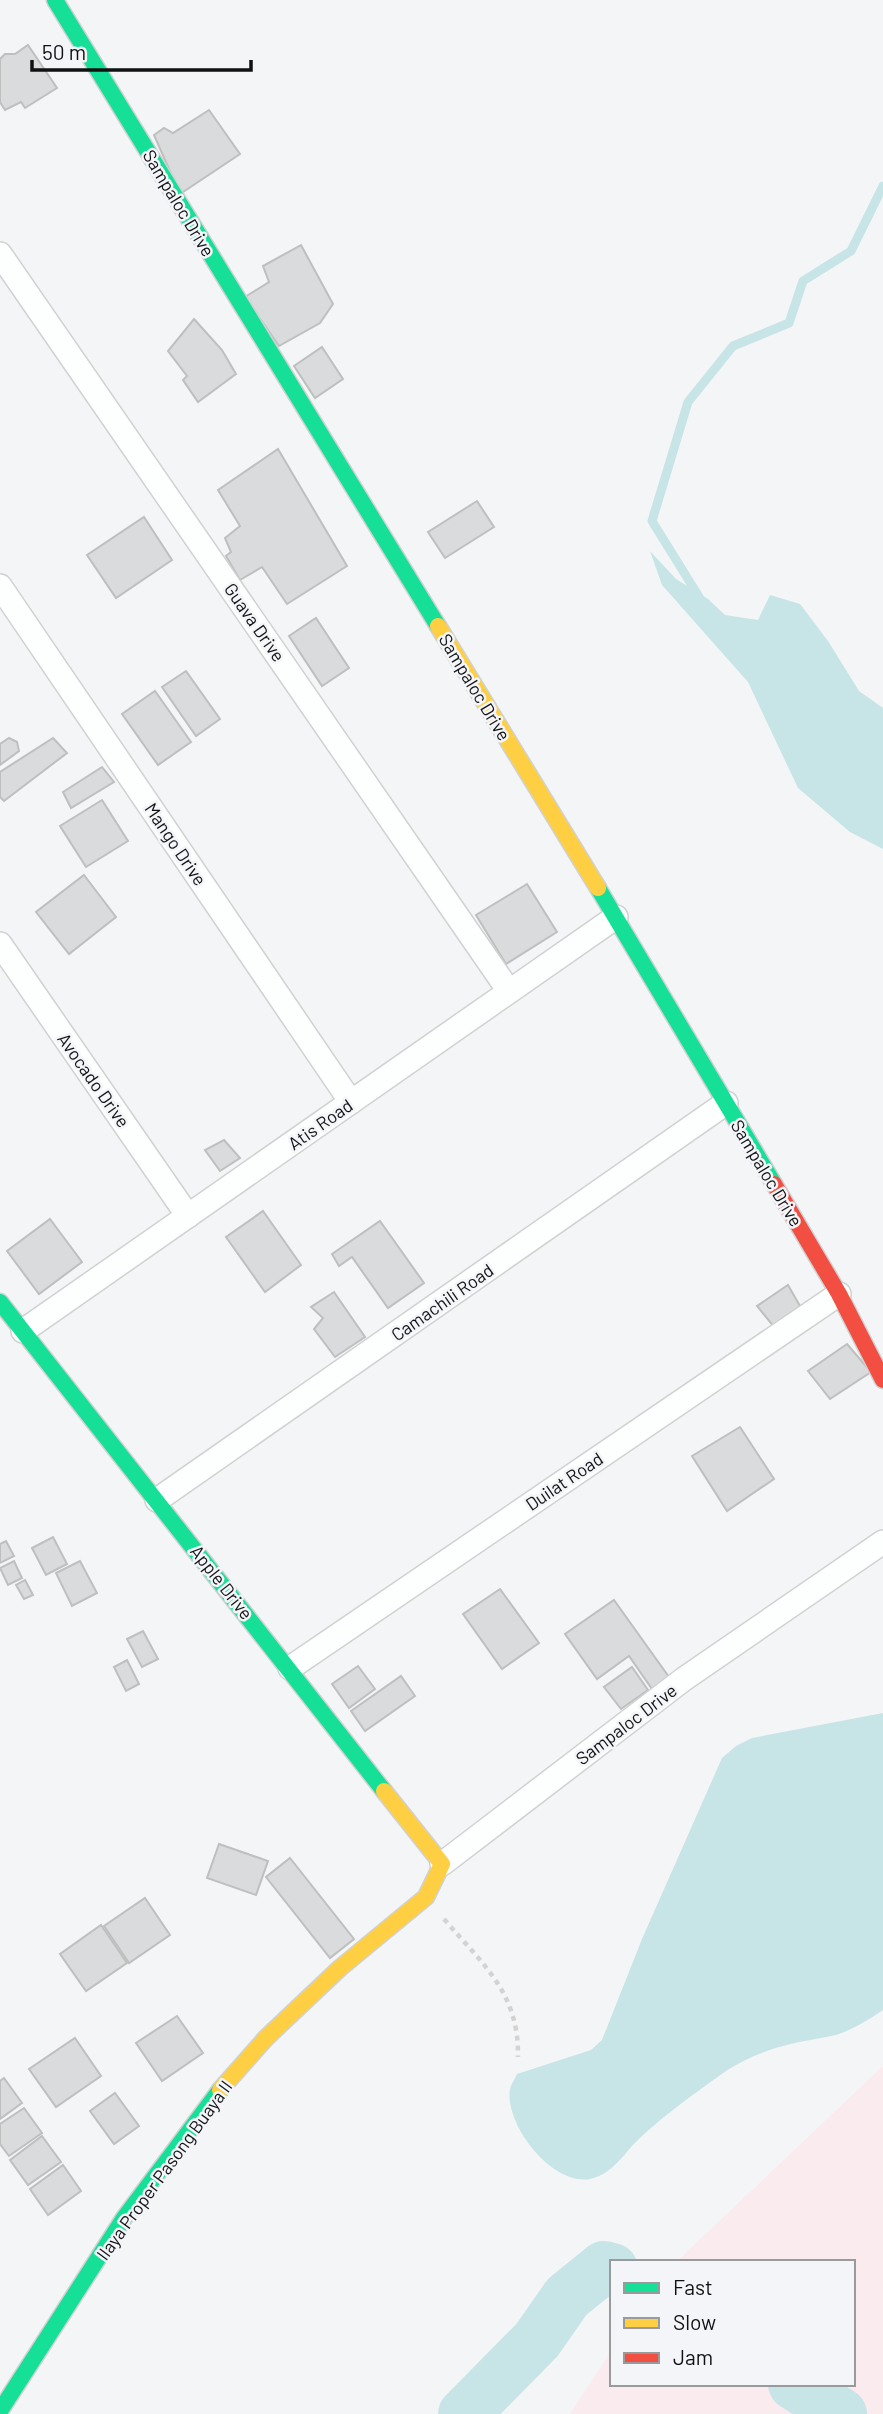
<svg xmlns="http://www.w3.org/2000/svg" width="883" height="2414" viewBox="0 0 883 2414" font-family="Barlow,sans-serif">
<rect width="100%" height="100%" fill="#f4f5f7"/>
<path fill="#faebee" d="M 883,2066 L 883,2414 L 570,2414 L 612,2350 L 612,2384 L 853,2384 L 853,2262 L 676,2262 Z"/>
<g fill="#c7e4e6">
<path d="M 650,551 L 676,579 L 708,599 L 725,615 L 758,620 L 770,595 L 800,604 L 828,641 L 859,691 L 883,708 L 883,849 L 850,832 L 798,788 L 748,682 L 662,585 Z"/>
<path d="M 883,1713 L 883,2010 C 868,2020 854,2029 836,2035 C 828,2037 819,2038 810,2040 C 781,2045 751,2054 726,2071 C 698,2091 668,2112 642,2136 C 625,2151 614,2174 590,2179 C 552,2186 504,2124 510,2089 C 511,2084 515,2079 517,2074 L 591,2050 L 602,2040 L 642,1939 L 722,1758 L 736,1746 L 752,1738 Z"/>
</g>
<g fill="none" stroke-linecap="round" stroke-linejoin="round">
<path stroke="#c7e4e6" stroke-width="9" d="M 701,600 L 652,521 L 688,402 L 733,346 L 789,323 L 803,281 L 851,251 L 883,186"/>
<g stroke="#c7e4e6" stroke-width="52">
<path d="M 794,2384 L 841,2414"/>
<path d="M 464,2414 L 537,2340 L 567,2297 L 604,2267 L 612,2269"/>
</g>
</g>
<g fill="#dadbdc" stroke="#bebfbf" stroke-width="2">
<path d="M 28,45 L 57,88 L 25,108 L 21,102 L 5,110 L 0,102 L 0,59 L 5,54 L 15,54 Z"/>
<path d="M 209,110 L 240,154 L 180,194 L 154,135 L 164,128 L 173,133 Z"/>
<path d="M 301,245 L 333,304 L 320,323 L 279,346 L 245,297 L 269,282 L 263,266 Z"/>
<path d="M 194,319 L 222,350 L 236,374 L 198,402 L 183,380 L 187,376 L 168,351 Z"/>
<path d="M 322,347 L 343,379 L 315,398 L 294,366 Z"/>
<path d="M 278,449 L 347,566 L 287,604 L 262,567 L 240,580 L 226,556 L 231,552 L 225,538 L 240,526 L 218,490 Z"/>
<path d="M 477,501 L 494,527 L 445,558 L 428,532 Z"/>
<path d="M 144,517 L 172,560 L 116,598 L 87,555 Z"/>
<path d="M 316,618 L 349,668 L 322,686 L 289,636 Z"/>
<path d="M 186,671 L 220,719 L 196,736 L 162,687 Z"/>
<path d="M 155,691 L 191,742 L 158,765 L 122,714 Z"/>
<path d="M 9,738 L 17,742 L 19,751 L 0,765 L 0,744 Z"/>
<path d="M 53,738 L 67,753 L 4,801 L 0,797 L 0,772 Z"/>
<path d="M 102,767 L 114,782 L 71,808 L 63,792 Z"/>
<path d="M 102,800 L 128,841 L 86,867 L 60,826 Z"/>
<path d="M 84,875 L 116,917 L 69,954 L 36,912 Z"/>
<path d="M 527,884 L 557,932 L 506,964 L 476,915 Z"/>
<path d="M 224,1140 L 240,1158 L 220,1171 L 205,1150 Z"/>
<path d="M 263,1211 L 301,1265 L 265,1292 L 226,1237 Z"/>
<path d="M 50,1219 L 82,1262 L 39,1294 L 7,1251 Z"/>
<path d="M 380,1221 L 424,1283 L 388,1308 L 352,1257 L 339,1266 L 332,1254 Z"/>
<path d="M 788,1285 L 800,1306 L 775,1328 L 757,1306 Z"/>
<path d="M 334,1292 L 365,1337 L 335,1357 L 314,1329 L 323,1318 L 311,1307 Z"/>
<path d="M 847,1344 L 871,1372 L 830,1399 L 808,1371 Z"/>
<path d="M 740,1427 L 774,1479 L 727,1511 L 692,1456 Z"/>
<path d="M 53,1537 L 67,1564 L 46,1575 L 32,1548 Z"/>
<path d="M 6,1541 L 14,1556 L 0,1563 L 0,1544 Z"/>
<path d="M 14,1561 L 22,1578 L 8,1585 L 0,1568 Z"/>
<path d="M 80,1561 L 97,1593 L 72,1606 L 56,1573 Z"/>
<path d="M 25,1580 L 33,1595 L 24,1599 L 16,1585 Z"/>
<path d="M 500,1589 L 539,1643 L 502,1669 L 463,1614 Z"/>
<path d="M 614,1600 L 669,1677 L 652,1689 L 629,1656 L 597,1679 L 565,1634 Z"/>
<path d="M 143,1631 L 158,1659 L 142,1667 L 127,1639 Z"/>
<path d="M 127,1660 L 139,1684 L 126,1691 L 114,1667 Z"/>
<path d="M 358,1666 L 375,1689 L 349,1708 L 332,1684 Z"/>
<path d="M 632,1667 L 648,1690 L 621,1709 L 604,1687 Z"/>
<path d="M 401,1676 L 415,1696 L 365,1731 L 351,1711 Z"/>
<path d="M 219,1844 L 268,1861 L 256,1895 L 207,1878 Z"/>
<path d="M 290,1858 L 354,1939 L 330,1958 L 266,1877 Z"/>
<path d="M 145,1898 L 170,1935 L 129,1963 L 104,1926 Z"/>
<path d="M 101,1925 L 127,1963 L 86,1991 L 60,1954 Z"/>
<path d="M 177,2016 L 203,2053 L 162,2081 L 136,2043 Z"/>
<path d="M 75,2038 L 101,2076 L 56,2107 L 29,2069 Z"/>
<path d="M 4,2078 L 22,2103 L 0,2119 L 0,2081 Z"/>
<path d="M 115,2093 L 139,2126 L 114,2144 L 90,2111 Z"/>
<path d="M 24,2108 L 42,2133 L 9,2156 L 0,2144 L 0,2124 Z"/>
<path d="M 42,2136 L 61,2162 L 28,2185 L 10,2160 Z"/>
<path d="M 63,2165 L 81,2191 L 48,2215 L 30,2189 Z"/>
</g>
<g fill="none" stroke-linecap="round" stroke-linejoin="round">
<defs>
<g id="street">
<path d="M 0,254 L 509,991"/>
<path d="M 0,586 L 351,1102"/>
<path d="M 0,944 L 188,1216"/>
<path d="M 23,1331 L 616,917"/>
<path d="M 157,1500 L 726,1103"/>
<path d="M 290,1668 L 839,1294"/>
<path d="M 442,1864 L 684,1679 L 883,1542"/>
</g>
<g id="fast">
<path d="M 55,0 L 438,626"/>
<path d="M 598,888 L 774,1184"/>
<path d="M 0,1302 L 384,1791"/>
<path d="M 0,2411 L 124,2218 L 220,2090"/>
</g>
<g id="slow">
<path d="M 438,626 L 598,888"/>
<path d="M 220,2090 L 266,2038 L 340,1968 L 426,1897 L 442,1864 L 384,1791"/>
</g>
<path id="jam" d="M 774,1184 L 839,1294 L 883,1380"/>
</defs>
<use href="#street" stroke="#d0d1d2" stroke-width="26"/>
<use href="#fast" stroke="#d0d1d2" stroke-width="19"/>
<use href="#slow" stroke="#d0d1d2" stroke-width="19"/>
<use href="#jam" stroke="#d0d1d2" stroke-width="19"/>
<path stroke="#d3d3d3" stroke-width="4.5" stroke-dasharray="5 5" stroke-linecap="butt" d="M 444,1919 C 483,1965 519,1992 518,2057"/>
<use href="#street" stroke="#fdfefe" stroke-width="23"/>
<use href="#fast" stroke="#16e098" stroke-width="16"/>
<use href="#slow" stroke="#ffcf43" stroke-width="16"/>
<use href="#jam" stroke="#f24e42" stroke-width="16"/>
</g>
<g text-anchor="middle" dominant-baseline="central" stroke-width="5" stroke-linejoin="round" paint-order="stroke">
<g font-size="18" fill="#101112" stroke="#f3f5f8">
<text transform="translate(179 203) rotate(59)">Sampaloc Drive</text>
<text transform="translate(255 622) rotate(55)">Guava Drive</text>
<text transform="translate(475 687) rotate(59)">Sampaloc Drive</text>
<text transform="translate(176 844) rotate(56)">Mango Drive</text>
<text transform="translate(94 1080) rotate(55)">Avocado Drive</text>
<text transform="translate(320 1124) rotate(-35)">Atis Road</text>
<text transform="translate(767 1173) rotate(59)">Sampaloc Drive</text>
<text transform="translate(442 1302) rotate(-35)">Camachili Road</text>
<text transform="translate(564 1481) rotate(-34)">Duilat Road</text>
<text transform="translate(222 1582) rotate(52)">Apple Drive</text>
<text transform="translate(626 1724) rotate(-37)">Sampaloc Drive</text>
<text transform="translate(164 2170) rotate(-54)">Ilaya Proper Pasong Buaya II</text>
</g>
</g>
<rect x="610" y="2260" width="245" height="126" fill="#f3f5f8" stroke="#989a9c" stroke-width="2"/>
<rect x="624" y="2283" width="35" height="10" fill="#16e098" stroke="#989a9c" stroke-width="2"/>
<text x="673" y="2295" font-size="21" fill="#101112">Fast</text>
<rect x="624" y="2318" width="35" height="10" fill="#ffcf43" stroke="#989a9c" stroke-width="2"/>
<text x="673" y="2330" font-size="21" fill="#101112">Slow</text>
<rect x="624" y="2353" width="35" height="10" fill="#f24e42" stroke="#989a9c" stroke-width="2"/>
<text x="673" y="2365" font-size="21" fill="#101112">Jam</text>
<path d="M32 60v10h219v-10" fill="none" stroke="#101112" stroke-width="3.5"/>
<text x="42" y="60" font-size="21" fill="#101112" stroke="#f3f5f8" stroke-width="5" paint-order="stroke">50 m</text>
</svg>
